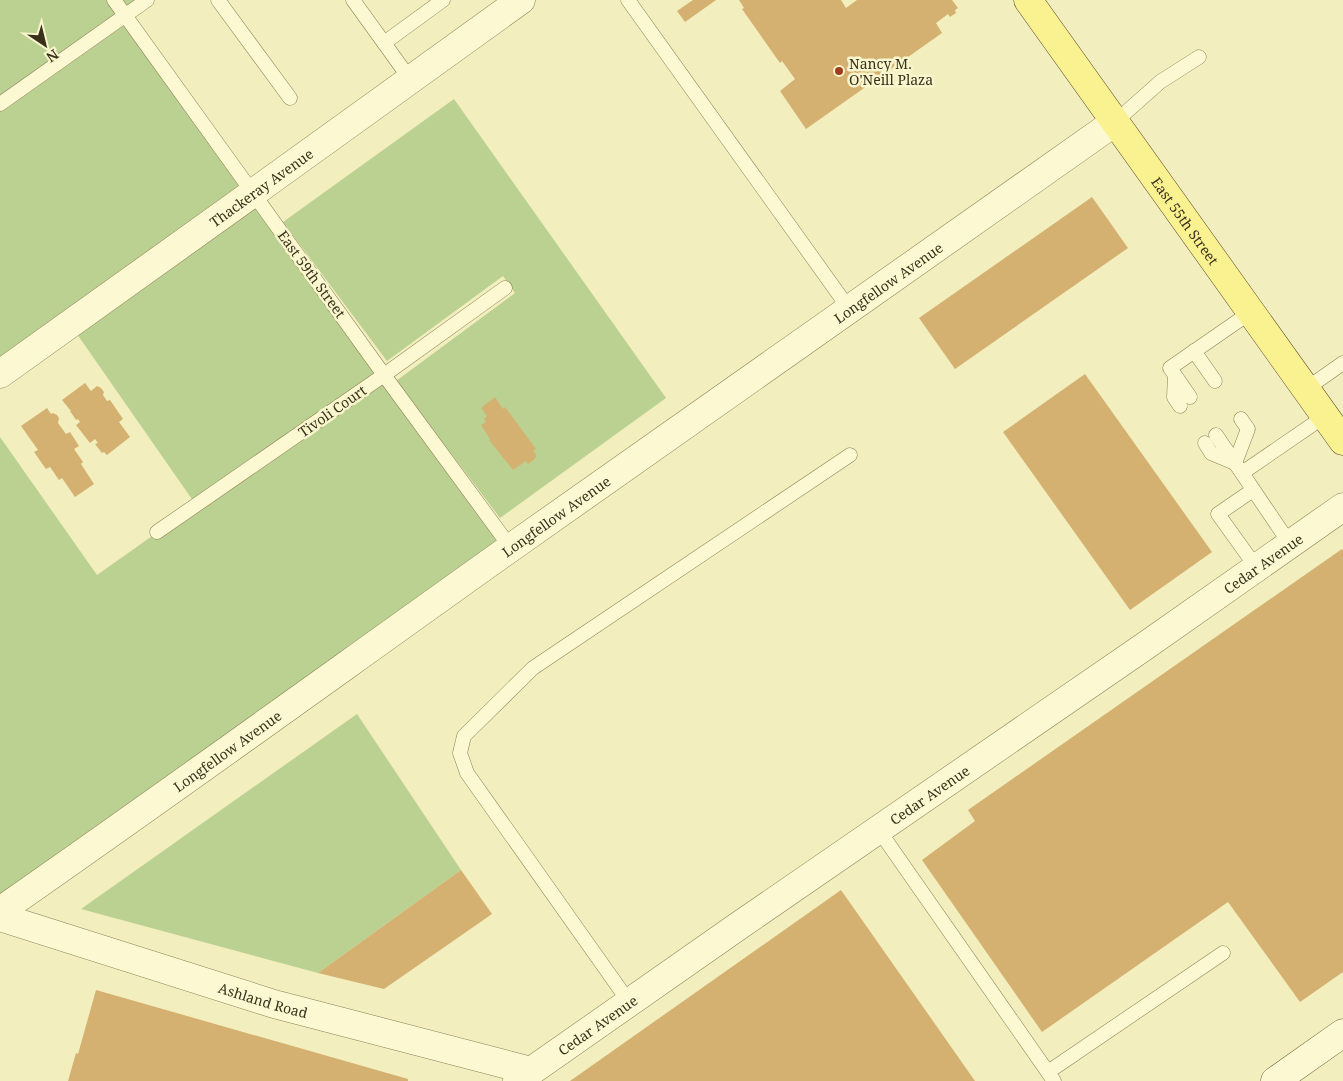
<svg xmlns="http://www.w3.org/2000/svg" width="1343" height="1081" viewBox="0 0 1343 1081" font-family="'Noto Serif',serif">
<rect width="100%" height="100%" fill="#f2eebe"/>
<g fill="#bbd191">
<path d="M 0,0 L 147,0 L 125,15 L 511,548 L 0,911 L 0,437 L 97,575 L 196,505 L 70,324 L 0,374 Z"/>
<path d="M 454,99 L 666,398 L 500,518 L 396,381 L 515,293 L 503,276 L 387,361 L 283,222 Z"/>
<path d="M 357,714 L 461,870 L 318,973 L 81,909 Z"/>
</g>
<g fill="#d4b170">
<path d="M 693,0 L 716,0 L 685,22 L 677,11 Z"/>
<path d="M 739,0 L 841,0 L 846,8 L 857,0 L 952,0 L 958,8 L 955,10 L 956,13 L 950,17 L 948,14 L 936,23 L 942,33 L 806,129 L 780,91 L 795,79 L 782,61 L 780,63 L 742,9 L 744,8 Z"/>
<path d="M 1092,197 L 1128,248 L 955,369 L 919,318 Z"/>
<path d="M 1085,374 L 1212,552 L 1130,610 L 1003,432 Z"/>
<path d="M 85,383 L 91,391 L 97,386 L 101,388 L 104,392 L 103,395 L 107,401 L 110,400 L 123,419 L 119,422 L 130,437 L 107,455 L 104,452 L 102,453 L 95,444 L 98,443 L 95,439 L 90,443 L 76,425 L 80,422 L 78,419 L 76,420 L 70,411 L 71,411 L 62,400 Z"/>
<path d="M 495,397 L 503,409 L 505,407 L 536,449 L 533,451 L 537,456 L 535,458 L 535,459 L 528,464 L 526,461 L 513,470 L 489,440 L 490,439 L 481,425 L 486,422 L 484,419 L 487,416 L 481,408 Z"/>
<path d="M 47,408 L 51,414 L 53,413 L 57,415 L 59,418 L 58,423 L 66,434 L 70,432 L 79,446 L 74,449 L 83,462 L 81,464 L 94,484 L 75,497 L 62,478 L 59,480 L 50,467 L 46,469 L 34,452 L 38,450 L 21,426 Z"/>
<path d="M 1342,549 L 1343,551 L 1343,972 L 1300,1002 L 1228,902 L 1042,1032 L 922,860 L 975,821 L 968,810 Z"/>
<path d="M 461,870 L 492,914 L 384,989 L 318,973 Z"/>
<path d="M 841,890 L 975,1081 L 570,1081 Z"/>
<path d="M 96,990 L 408,1079 L 408,1081 L 68,1081 L 76,1053 L 78,1054 Z"/>
</g>
<g fill="none" stroke-linecap="round" stroke-linejoin="round">
<defs>
<g id="service">
<path d="M 114,0 L 384,375 L 511,548"/>
<path d="M 218,0 L 290,98"/>
<path d="M 353,0 L 410,79"/>
<path d="M 628,0 L 850,310"/>
<path d="M 384,43 L 443,0"/>
<path d="M 0,104 L 147,0"/>
<path d="M 1115,122 L 1160,82 L 1199,57"/>
<path d="M 1194,351 L 1215,381"/>
<path d="M 1175,376 L 1174,397 L 1180,406"/>
<path d="M 1306,389 L 1343,363"/>
<path d="M 1190,397 L 1170,368 L 1251,312"/>
<path d="M 1216,435 L 1242,473 L 1325,416"/>
<path d="M 1205,443 L 1211,453 L 1235,463 L 1248,429 L 1241,419"/>
<path d="M 1242,473 L 1290,544"/>
<path d="M 1253,490 L 1218,514 L 1256,567"/>
<path d="M 157,532 L 384,375 L 505,288"/>
<path d="M 878,829 L 1054,1081"/>
<path d="M 629,1002 L 467,773 L 460,753 L 464,736 L 533,668 L 850,455"/>
<path d="M 1048,1072 L 1223,953"/>
</g>
<g id="minor">
<path id="s1" d="M 0,374 L 253,193 L 521,0"/>
<path id="s2" d="M 0,911 C 171,792 339,670 509,549 C 711,406 914,265 1115,122"/>
<path id="s3" d="M 0,917 L 274,1004 L 531,1071"/>
</g>
<g id="tertiary">
<path id="s4" d="M 517,1081 L 737,927 L 1145,646 L 1343,507"/>
</g>
<path id="secondary" d="M 1275,1081 L 1343,1033"/>
<g id="primary">
<path id="s5" d="M 1028,0 L 1343,441"/>
</g>
</defs>
<use href="#service" stroke="#8c7f55" stroke-width="15"/>
<use href="#minor" stroke="#8c7f55" stroke-width="29"/>
<use href="#tertiary" stroke="#8c7f55" stroke-width="29"/>
<use href="#secondary" stroke="#6e5f38" stroke-width="29"/>
<use href="#primary" stroke="#594b2a" stroke-width="29"/>
<use href="#service" stroke="#fcf9d2" stroke-width="14"/>
<use href="#minor" stroke="#fcf9d2" stroke-width="28"/>
<use href="#tertiary" stroke="#fcf9d2" stroke-width="28"/>
<use href="#secondary" stroke="#fcf9d2" stroke-width="28"/>
<use href="#primary" stroke="#faf191" stroke-width="28"/>
</g>
<circle fill="#a13c1f" stroke="#f9f6ce" stroke-width="2" cx="839" cy="71" r="5"/>
<g text-anchor="middle" dominant-baseline="central" stroke-width="5" stroke-linejoin="round" paint-order="stroke">
<g font-size="14" fill="#3a311b" stroke="#f9f6ce" text-anchor="start">
<text x="849" y="63">Nancy M.<tspan x="849" dy="16">O'Neill Plaza</tspan></text>
</g>
<g font-size="14" fill="#3a311b" stroke="#f9f6ce">
<text stroke="none"><textPath href="#s1" startOffset="321">Thackeray Avenue</textPath></text>
<text stroke="none"><textPath href="#s5" startOffset="271">East 55th Street</textPath></text>
<text transform="translate(312 274) rotate(54)">East 59th Street</text>
<text stroke="none"><textPath href="#s2" startOffset="1088">Longfellow Avenue</textPath></text>
<text transform="translate(332 411) rotate(-35)">Tivoli Court</text>
<text stroke="none"><textPath href="#s2" startOffset="682">Longfellow Avenue</textPath></text>
<text stroke="none"><textPath href="#s4" startOffset="908">Cedar Avenue</textPath></text>
<text stroke="none"><textPath href="#s2" startOffset="278">Longfellow Avenue</textPath></text>
<text stroke="none"><textPath href="#s4" startOffset="502">Cedar Avenue</textPath></text>
<text stroke="none"><textPath href="#s3" startOffset="276">Ashland Road</textPath></text>
<text stroke="none"><textPath href="#s4" startOffset="98">Cedar Avenue</textPath></text>
</g>
</g>
<g transform="translate(45 45) rotate(145)" stroke="#f9f6ce" stroke-width="4" paint-order="stroke">
<path d="M0-4L9 19L0 12L-9 19Z" fill="#3a311b"/>
<text y="-8" font-size="14" font-weight="bold" text-anchor="middle" fill="#3a311b">N</text>
</g>
</svg>
